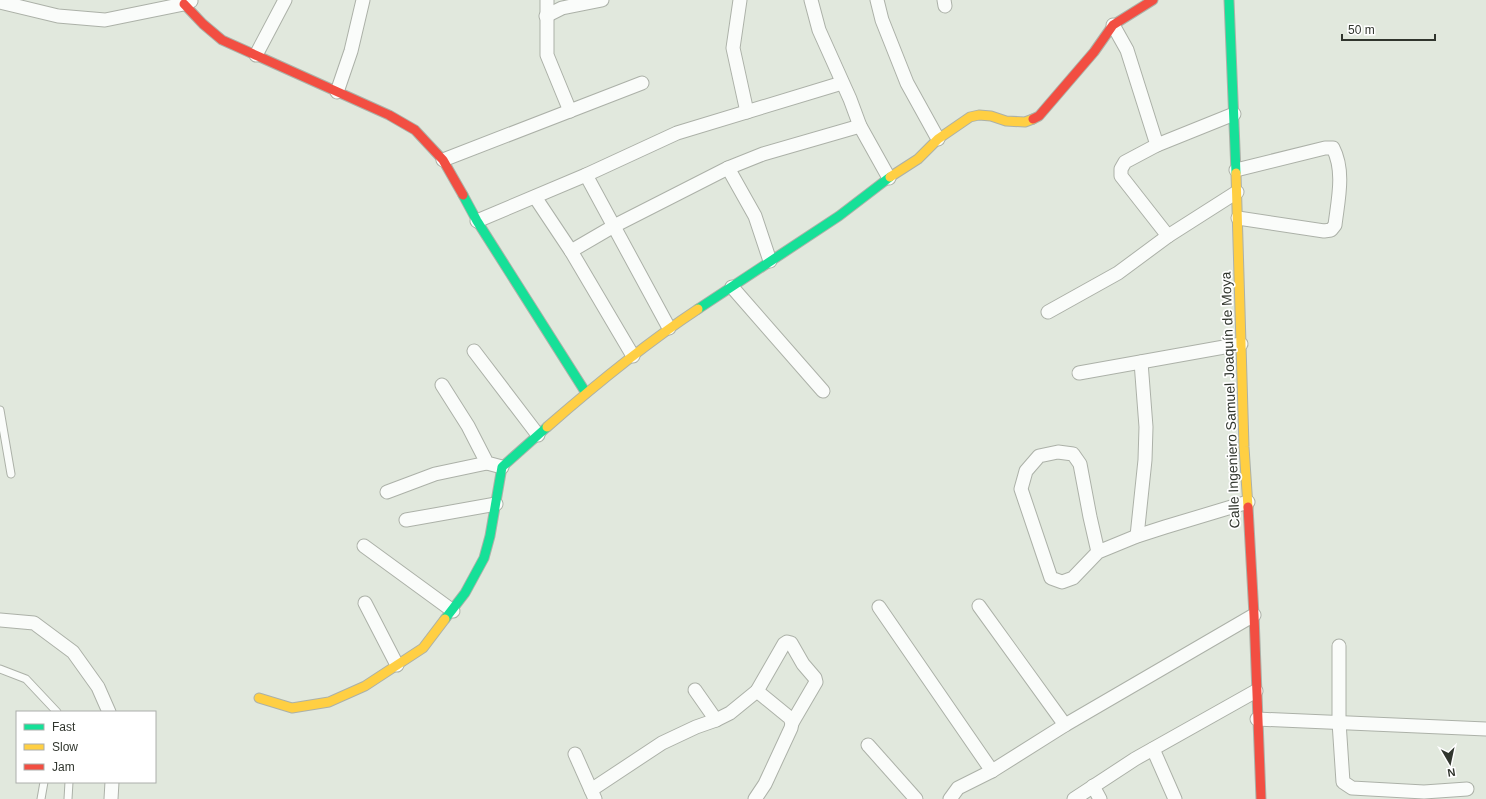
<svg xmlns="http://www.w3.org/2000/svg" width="1486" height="799" viewBox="0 0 1486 799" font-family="Helvetica,sans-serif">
<rect width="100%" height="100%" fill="#e1e8dd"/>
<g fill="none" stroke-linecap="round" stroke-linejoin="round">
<defs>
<g id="lane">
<path d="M 0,410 L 11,474"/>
<path d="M 0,669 L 26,679 L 57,712"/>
<path d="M 41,799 L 44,782"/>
<path d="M 68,799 L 69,782"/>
</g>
<g id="street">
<path d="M 547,0 L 547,55 L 570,111"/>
<path d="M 740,0 L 733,48 L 747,112"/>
<path d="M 811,0 L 819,30 L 850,99 L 860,126 L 889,178"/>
<path d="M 877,0 L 882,20 L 907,83 L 938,139"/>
<path d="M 944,0 L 945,6"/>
<path d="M 0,2 L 58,16 L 105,20 L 184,4 L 191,1"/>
<path d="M 546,16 L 562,8 L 602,0"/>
<path d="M 1113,25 L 1127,50 L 1157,145 L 1125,162 L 1121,169 L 1121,176 L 1168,236 L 1237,192"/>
<path d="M 256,55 L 285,0"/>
<path d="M 337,92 L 351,51 L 363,0"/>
<path d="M 1157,145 L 1234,114"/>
<path d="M 443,160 L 642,83"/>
<path d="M 728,168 L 755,216 L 770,261"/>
<path d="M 1236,170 L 1325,148 L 1333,148 C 1345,171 1338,200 1335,225 L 1331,230 L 1324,231 L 1238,218"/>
<path d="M 586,175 L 669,328"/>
<path d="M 535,197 L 571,251 L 633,356"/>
<path d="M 477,221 L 586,175 L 677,133 L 842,83"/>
<path d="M 571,251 L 614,226 L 728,168 L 763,154 L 860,126"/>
<path d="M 732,287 L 823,391"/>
<path d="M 1048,312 L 1118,273 L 1168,236"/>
<path d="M 474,351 L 538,435"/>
<path d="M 1079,373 L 1241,344"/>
<path d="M 442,385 L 468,426 L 487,463 L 502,467"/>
<path d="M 387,492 L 435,474 L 487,463"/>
<path d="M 406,520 L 496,504"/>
<path d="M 1137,536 L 1145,460 L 1146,427 L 1141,362"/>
<path d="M 364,546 L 453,611"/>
<path d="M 1098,552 L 1090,517 L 1080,464 L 1073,454 L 1058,452 L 1039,456 L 1026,471 L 1021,489 L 1051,578 L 1062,582 L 1073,578 L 1098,552 L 1137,536 L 1165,527 L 1248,502"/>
<path d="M 365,603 L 397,665"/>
<path d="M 979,606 L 1065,725"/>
<path d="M 879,607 L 992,771"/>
<path d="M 0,620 L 34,623 L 73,652 L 98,687 L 109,712"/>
<path d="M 1339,646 L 1339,722 L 1343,782 L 1352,788 L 1424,792 L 1467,789"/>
<path d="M 695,690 L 716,720"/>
<path d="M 1257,719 L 1486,729"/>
<path d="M 868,745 L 916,799"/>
<path d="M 1153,749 L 1175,799"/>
<path d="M 575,754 L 595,799"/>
<path d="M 1093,786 L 1100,799"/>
<path d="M 591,790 L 662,743 L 696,727 L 716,720 L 730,713 L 757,691 L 784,644 L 787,642 L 791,643 L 803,664 L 815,678 L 816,682 L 792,723"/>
<path d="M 111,799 L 112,782"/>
<path d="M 755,799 L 765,784 L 791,728 L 792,723 L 790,718 L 757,691"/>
<path d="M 950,799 L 958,788 L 992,771 L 1065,725 L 1254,615"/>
<path d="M 1074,799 L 1135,759 L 1256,691"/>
</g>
<g id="fast">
<path d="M 1229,0 L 1236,173"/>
<path d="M 463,195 L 477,221 L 586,393"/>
<path d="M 698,309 L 839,216 L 890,177"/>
<path d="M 445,619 L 465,593 L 484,558 L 490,536 L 502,467 L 547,427"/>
</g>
<g id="slow">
<path d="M 1236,173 L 1244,447 L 1248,507"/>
<path d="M 890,177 L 918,159 L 938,139 L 970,117 L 979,115 L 991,116 L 1006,121 L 1025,122 L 1033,119"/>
<path d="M 547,427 C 595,385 645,344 698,309"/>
<path d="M 259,698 L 292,708 L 329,702 L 365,686 L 423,648 L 445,619"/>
</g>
<g id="jam">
<path d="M 184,4 L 203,24 L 222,40 L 389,115 L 415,130 L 443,160 L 463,195"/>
<path d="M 1033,119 L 1039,116 L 1094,52 L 1113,25 L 1153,0"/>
<path d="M 1248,507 L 1254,615 L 1261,799"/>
</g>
</defs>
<use href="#lane" stroke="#acb1a8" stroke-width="9"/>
<use href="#street" stroke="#acb1a8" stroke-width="15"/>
<use href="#fast" stroke="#acb1a8" stroke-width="11"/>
<use href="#slow" stroke="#acb1a8" stroke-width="11"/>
<use href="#jam" stroke="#acb1a8" stroke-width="11"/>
<use href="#lane" stroke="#fafcfa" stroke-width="7"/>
<use href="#street" stroke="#fafcfa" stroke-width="13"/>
<use href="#fast" stroke="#16e098" stroke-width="9"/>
<use href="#slow" stroke="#ffcf43" stroke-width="9"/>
<use href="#jam" stroke="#f24e42" stroke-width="9"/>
</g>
<g text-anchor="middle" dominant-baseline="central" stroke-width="3.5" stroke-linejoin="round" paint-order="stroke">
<g font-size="14" fill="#30352d" stroke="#fff">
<text transform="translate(1230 400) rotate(-92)">Calle Ingeniero Samuel Joaquín de Moya</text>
</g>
</g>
<rect x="16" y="711" width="140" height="72" fill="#ffffff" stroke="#acaeab"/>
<rect x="24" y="724" width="20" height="6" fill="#16e098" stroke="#acaeab"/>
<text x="52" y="731" font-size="12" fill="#30352d">Fast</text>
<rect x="24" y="744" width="20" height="6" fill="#ffcf43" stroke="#acaeab"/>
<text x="52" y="751" font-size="12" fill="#30352d">Slow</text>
<rect x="24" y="764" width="20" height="6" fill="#f24e42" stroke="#acaeab"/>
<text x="52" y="771" font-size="12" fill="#30352d">Jam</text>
<g transform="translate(1450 763) rotate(171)" stroke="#ffffff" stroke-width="3" paint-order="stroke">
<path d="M0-3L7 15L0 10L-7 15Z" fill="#30352d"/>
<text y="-6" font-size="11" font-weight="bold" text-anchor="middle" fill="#30352d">N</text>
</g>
<path d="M1342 34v6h93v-6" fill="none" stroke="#30352d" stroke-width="2"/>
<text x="1348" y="34" font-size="12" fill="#30352d" stroke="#ffffff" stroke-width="3" paint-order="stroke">50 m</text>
</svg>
